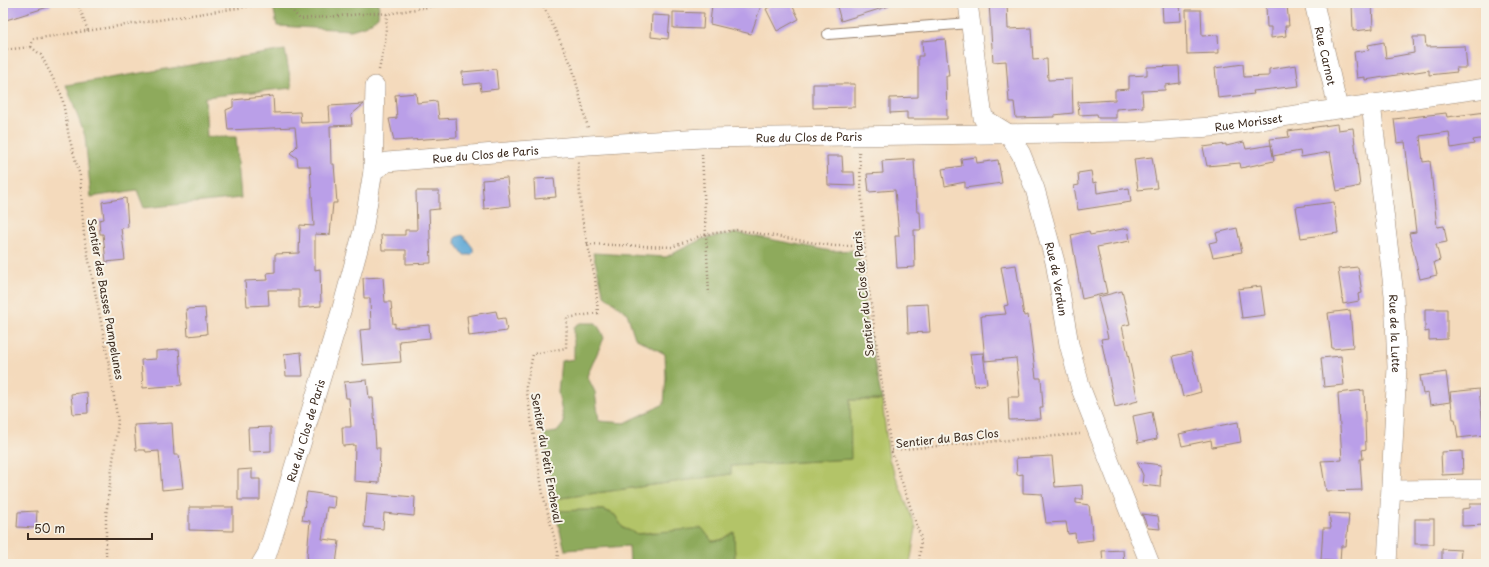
<svg xmlns="http://www.w3.org/2000/svg" width="1489" height="567" viewBox="0 0 1489 567" font-family="'Playpen Sans',sans-serif">
<rect width="100%" height="100%" fill="#f7f3e8"/>
<filter id="ink" filterUnits="userSpaceOnUse"><feTurbulence type="fractalNoise" baseFrequency=".025" numOctaves="2"/><feDisplacementMap in="SourceGraphic" scale="8" xChannelSelector="R" yChannelSelector="G"/><feConvolveMatrix kernelMatrix="1 2 1 2 8 2 1 2 1" color-interpolation-filters="sRGB"/></filter>
<filter id="wash" filterUnits="userSpaceOnUse"><feTurbulence type="fractalNoise" baseFrequency=".012" numOctaves="4" result="noise"/><feDisplacementMap in="SourceGraphic" scale="16" xChannelSelector="R" yChannelSelector="G"/><feGaussianBlur stdDeviation="0.9" result="paint"/><feColorMatrix in="noise" values="0 0 0 0 0 0 0 0 0 0 0 0 0 0 0 0 0 1.4 0 .05"/><feComposite in="paint" operator="in"/></filter>
<g filter="url(#wash)">
<rect width="100%" height="100%" fill="#f4dabc"/>
<path fill="#b3c467" stroke="#777742" d="M 850,400 L 882,400 L 889,459 L 916,528 L 910,564 L 735,564 L 734,532 L 721,540 L 712,541 L 654,532 L 638,534 L 623,528 L 615,515 L 604,510 L 555,511 L 554,499 L 731,474 L 731,466 L 850,459 Z"/>
<g fill="#8eaa5c" stroke="#646a3d">
<path d="M 289,3 L 379,3 L 378,17 L 367,25 L 351,30 L 277,26 L 273,5 Z"/>
<path d="M 285,50 L 292,88 L 205,97 L 207,137 L 236,137 L 241,198 L 144,208 L 137,190 L 91,197 L 85,136 L 66,85 Z"/>
<path d="M 738,233 L 831,251 L 858,250 L 867,326 L 882,400 L 850,400 L 851,459 L 731,466 L 731,474 L 554,499 L 543,434 L 557,432 L 564,423 L 558,392 L 561,361 L 574,359 L 574,327 L 580,323 L 596,323 L 601,331 L 604,338 L 587,376 L 595,392 L 599,421 L 625,423 L 664,404 L 666,378 L 665,354 L 635,338 L 627,313 L 604,295 L 593,253 L 666,257 L 702,239 Z"/>
<path d="M 582,510 L 604,510 L 615,515 L 623,528 L 638,534 L 702,528 L 712,541 L 721,540 L 734,532 L 735,564 L 630,564 L 629,546 L 565,550 L 555,511 Z"/>
</g>
<path fill="#5ea8d6" stroke="#4c697a" d="M 463,235 L 473,248 L 473,253 L 471,255 L 464,255 L 455,242 L 456,237 Z"/>
<g id="blocks">
<g fill="#ba9fe8">
<path d="M 3,3 L 50,3 L 51,6 L 3,21 Z"/>
<path d="M 732,3 L 750,7 L 756,3 L 762,3 L 751,34 L 710,24 L 712,4 Z"/>
<path d="M 777,3 L 791,3 L 799,19 L 777,31 L 766,9 Z"/>
<path d="M 836,3 L 888,3 L 889,6 L 841,21 Z"/>
<path d="M 989,3 L 1007,3 L 1008,29 L 1031,28 L 1033,60 L 1047,59 L 1048,80 L 1072,79 L 1073,113 L 1054,115 L 1054,117 L 1016,118 L 1014,102 L 1009,102 L 1006,61 L 993,62 Z"/>
<path d="M 1162,3 L 1180,3 L 1181,21 L 1163,22 Z"/>
<path d="M 1352,3 L 1372,3 L 1373,29 L 1353,31 Z"/>
<path d="M 1287,5 L 1289,26 L 1285,26 L 1286,36 L 1271,38 L 1271,27 L 1267,27 L 1266,6 Z"/>
<path d="M 1186,10 L 1201,10 L 1202,36 L 1218,35 L 1219,53 L 1187,54 Z"/>
<path d="M 673,12 L 704,13 L 703,29 L 673,28 Z"/>
<path d="M 652,15 L 670,16 L 668,39 L 651,37 Z"/>
<path d="M 1413,37 L 1425,37 L 1426,47 L 1465,46 L 1467,68 L 1456,68 L 1457,72 L 1429,75 L 1429,70 L 1365,80 L 1365,77 L 1357,78 L 1354,52 L 1369,50 L 1368,45 L 1384,42 L 1386,58 L 1414,53 Z"/>
<path d="M 945,39 L 949,76 L 946,76 L 947,119 L 907,119 L 907,112 L 890,113 L 890,98 L 918,97 L 918,56 L 923,56 L 922,41 Z"/>
<path d="M 1243,64 L 1244,77 L 1269,76 L 1269,69 L 1296,65 L 1299,86 L 1253,91 L 1254,94 L 1218,98 L 1215,68 Z"/>
<path d="M 1179,66 L 1180,83 L 1165,85 L 1165,90 L 1142,91 L 1143,107 L 1116,109 L 1116,118 L 1098,118 L 1097,114 L 1079,115 L 1078,102 L 1115,100 L 1115,90 L 1129,89 L 1129,76 L 1147,75 L 1147,67 Z"/>
<path d="M 496,69 L 498,89 L 481,91 L 480,83 L 463,85 L 462,72 Z"/>
<path d="M 813,84 L 855,84 L 855,107 L 813,108 Z"/>
<path d="M 416,93 L 417,103 L 437,101 L 439,119 L 456,118 L 457,137 L 394,141 L 389,119 L 397,118 L 395,95 Z"/>
<path d="M 273,96 L 274,113 L 300,112 L 301,123 L 330,122 L 329,106 L 364,104 L 351,115 L 352,125 L 330,126 L 331,164 L 334,164 L 337,203 L 333,203 L 330,235 L 315,234 L 315,270 L 320,269 L 321,306 L 299,308 L 299,290 L 268,290 L 269,305 L 247,306 L 245,281 L 268,280 L 267,273 L 275,272 L 275,254 L 299,253 L 300,225 L 314,226 L 310,166 L 298,166 L 297,158 L 290,153 L 297,146 L 295,127 L 228,130 L 226,110 L 233,107 L 233,100 Z"/>
<path d="M 1486,112 L 1486,138 L 1473,140 L 1474,144 L 1451,148 L 1449,132 L 1420,136 L 1423,162 L 1430,161 L 1437,227 L 1444,226 L 1447,242 L 1436,244 L 1440,260 L 1434,262 L 1437,275 L 1420,279 L 1409,233 L 1416,232 L 1405,142 L 1397,143 L 1394,119 L 1446,113 L 1447,117 Z"/>
<path d="M 1337,124 L 1338,130 L 1353,128 L 1360,186 L 1337,191 L 1330,152 L 1301,157 L 1300,151 L 1273,156 L 1270,139 L 1289,137 L 1288,131 Z"/>
<path d="M 1244,142 L 1246,149 L 1271,145 L 1274,161 L 1241,168 L 1240,163 L 1207,166 L 1203,147 L 1226,144 L 1226,146 Z"/>
<path d="M 827,156 L 842,156 L 843,172 L 854,172 L 855,186 L 828,185 Z"/>
<path d="M 976,157 L 977,163 L 998,160 L 1002,183 L 965,188 L 965,182 L 945,186 L 942,169 L 962,166 L 961,159 Z"/>
<path d="M 1152,157 L 1157,188 L 1138,190 L 1134,159 Z"/>
<path d="M 914,159 L 917,212 L 920,212 L 921,230 L 914,230 L 915,267 L 897,268 L 895,236 L 899,236 L 895,190 L 869,192 L 867,174 L 883,173 L 882,161 Z"/>
<path d="M 1091,171 L 1093,183 L 1096,182 L 1097,193 L 1129,188 L 1131,202 L 1078,210 L 1074,186 L 1079,185 L 1078,173 Z"/>
<path d="M 507,178 L 510,206 L 484,209 L 482,180 Z"/>
<path d="M 554,178 L 556,197 L 535,199 L 534,179 Z"/>
<path d="M 416,191 L 439,191 L 439,209 L 429,210 L 431,263 L 406,264 L 406,250 L 382,250 L 381,235 L 405,235 L 405,230 L 417,230 Z"/>
<path d="M 126,198 L 128,227 L 121,228 L 125,260 L 106,262 L 103,234 L 100,234 L 99,220 L 104,219 L 102,202 Z"/>
<path d="M 1334,202 L 1338,233 L 1301,238 L 1296,207 Z"/>
<path d="M 1128,228 L 1130,241 L 1097,247 L 1107,293 L 1082,299 L 1071,235 L 1089,231 L 1090,235 Z"/>
<path d="M 1237,228 L 1242,252 L 1213,257 L 1209,243 L 1218,241 L 1216,233 Z"/>
<path d="M 1016,265 L 1024,316 L 1028,315 L 1036,378 L 1041,378 L 1043,408 L 1040,408 L 1041,419 L 1009,420 L 1008,397 L 1020,397 L 1016,358 L 985,361 L 981,316 L 1006,314 L 1004,306 L 1008,305 L 1001,267 Z"/>
<path d="M 1358,267 L 1362,293 L 1358,294 L 1359,301 L 1343,304 L 1338,269 Z"/>
<path d="M 383,277 L 385,302 L 391,302 L 393,324 L 395,323 L 395,328 L 429,325 L 430,338 L 399,341 L 401,362 L 363,365 L 360,330 L 371,329 L 370,298 L 364,298 L 363,278 Z"/>
<path d="M 1261,286 L 1265,315 L 1242,318 L 1238,289 Z"/>
<path d="M 1122,291 L 1130,324 L 1122,326 L 1138,401 L 1115,407 L 1101,339 L 1108,338 L 1098,297 Z"/>
<path d="M 928,304 L 930,332 L 908,333 L 907,305 Z"/>
<path d="M 205,308 L 207,334 L 188,336 L 186,309 Z"/>
<path d="M 1425,309 L 1447,309 L 1447,339 L 1429,340 L 1429,331 L 1425,332 Z"/>
<path d="M 1350,310 L 1353,347 L 1332,349 L 1328,313 Z"/>
<path d="M 496,311 L 498,319 L 505,318 L 507,331 L 469,336 L 467,316 Z"/>
<path d="M 179,349 L 182,385 L 143,388 L 141,360 L 156,359 L 156,351 Z"/>
<path d="M 301,352 L 303,376 L 286,376 L 284,354 Z"/>
<path d="M 1191,352 L 1201,392 L 1183,397 L 1173,356 Z"/>
<path d="M 983,353 L 987,384 L 975,386 L 970,354 Z"/>
<path d="M 1341,356 L 1344,385 L 1324,387 L 1321,358 Z"/>
<path d="M 1446,372 L 1450,402 L 1430,405 L 1428,393 L 1423,394 L 1420,376 Z"/>
<path d="M 367,380 L 369,398 L 373,398 L 376,448 L 380,448 L 379,483 L 354,481 L 355,445 L 343,446 L 342,427 L 351,427 L 349,398 L 346,398 L 344,382 Z"/>
<path d="M 1479,389 L 1484,435 L 1458,438 L 1455,419 L 1453,419 L 1450,392 Z"/>
<path d="M 1364,390 L 1366,449 L 1362,450 L 1363,459 L 1360,459 L 1362,490 L 1326,491 L 1321,461 L 1342,460 L 1338,393 Z"/>
<path d="M 87,392 L 88,413 L 73,414 L 71,394 Z"/>
<path d="M 1152,412 L 1157,439 L 1138,443 L 1133,416 Z"/>
<path d="M 1238,422 L 1241,442 L 1212,447 L 1211,440 L 1182,446 L 1179,434 Z"/>
<path d="M 172,423 L 174,455 L 179,455 L 183,488 L 162,490 L 159,451 L 146,452 L 145,450 L 136,450 L 134,425 Z"/>
<path d="M 271,427 L 271,451 L 249,452 L 248,428 Z"/>
<path d="M 1462,451 L 1463,474 L 1442,475 L 1441,452 Z"/>
<path d="M 1052,456 L 1055,487 L 1082,485 L 1083,499 L 1076,499 L 1076,503 L 1089,505 L 1093,540 L 1076,542 L 1075,533 L 1068,534 L 1066,522 L 1046,523 L 1042,494 L 1023,493 L 1023,474 L 1017,475 L 1016,458 Z"/>
<path d="M 1137,462 L 1161,465 L 1160,487 L 1142,485 L 1143,475 Z"/>
<path d="M 252,469 L 252,479 L 260,479 L 260,500 L 238,500 L 238,470 Z"/>
<path d="M 307,492 L 335,496 L 334,508 L 327,507 L 322,539 L 339,541 L 336,564 L 309,564 L 307,555 L 310,521 L 302,520 Z"/>
<path d="M 367,493 L 415,497 L 414,516 L 384,513 L 383,529 L 364,527 Z"/>
<path d="M 1470,504 L 1486,504 L 1486,525 L 1462,526 L 1462,509 L 1470,508 Z"/>
<path d="M 189,507 L 233,507 L 233,531 L 189,530 Z"/>
<path d="M 37,511 L 36,528 L 17,527 L 18,512 Z"/>
<path d="M 1329,513 L 1349,514 L 1346,546 L 1341,546 L 1340,562 L 1321,560 L 1323,528 L 1331,528 Z"/>
<path d="M 1142,514 L 1158,516 L 1160,529 L 1148,528 Z"/>
<rect x="1415" y="519" width="19" height="25"/>
<path d="M 1442,549 L 1461,550 L 1460,563 L 1442,562 Z"/>
<path d="M 1123,550 L 1124,564 L 1103,564 L 1102,551 Z"/>
</g>
</g>
</g>
<g filter="url(#ink)">
<use href="#blocks" fill-opacity="0" stroke="#98826d" stroke-width="1"/>
<g fill="none" stroke-linecap="round" stroke-linejoin="round">
<defs>
<path id="service" d="M 828,34 L 970,23"/>
<g id="minor">
<path id="s1" d="M 968,3 L 983,118 L 1009,134 L 1021,154 L 1035,189 L 1055,262 L 1069,344 L 1081,389 L 1150,564"/>
<path id="s2" d="M 1314,3 L 1338,108"/>
<path id="s3" d="M 1371,104 L 1394,295 L 1397,367 L 1387,564"/>
<path d="M 373,171 L 375,86"/>
<path d="M 1392,490 L 1486,489"/>
<path id="s4" d="M 261,564 L 267,554 L 279,517 L 342,308 L 363,231 L 373,171 L 387,162 L 589,145 L 702,138 L 1129,132 L 1212,127 L 1486,88"/>
</g>
</defs>
<use href="#service" stroke="#98826d" stroke-width="12"/>
<use href="#minor" stroke="#98826d" stroke-width="20"/>
<g stroke="#98826d" stroke-width="2.5" stroke-dasharray="1 3" stroke-linecap="butt">
<path d="M 78,3 L 88,31"/>
<path d="M 285,3 L 300,19 L 375,13 L 387,14 L 451,3"/>
<path d="M 542,3 L 572,66 L 588,128"/>
<path d="M 31,47 L 41,55 L 62,96 L 69,137 L 80,176 L 84,235 L 107,353 L 118,422 L 106,515 L 106,564"/>
<path d="M 31,47 L 33,39 L 271,3"/>
<path d="M 3,50 L 31,47"/>
<path d="M 379,70 L 385,42 L 387,14"/>
<path d="M 859,152 L 866,268 L 891,450"/>
<path d="M 702,154 L 709,294"/>
<path d="M 587,244 L 672,247 L 702,235 L 738,230 L 834,246 L 865,246"/>
<path d="M 557,564 L 558,552 L 543,494 L 526,387 L 533,354 L 566,348 L 567,318 L 598,313 L 595,278 L 581,213 L 578,162"/>
<path d="M 919,564 L 921,538 L 891,450 L 1080,434"/>
</g>
<use href="#service" stroke="#fff" stroke-width="10"/>
<use href="#minor" stroke="#fff" stroke-width="19"/>
</g>
</g>
<g text-anchor="middle" dominant-baseline="central" stroke-width="4" stroke-linejoin="round" paint-order="stroke">
<g font-size="11" fill="#3b2a1e" stroke="#f7f3e8">
<text stroke="none"><textPath href="#s2" startOffset="54">Rue Carnot</textPath></text>
<text stroke="none"><textPath href="#s4" startOffset="1289">Rue Morisset</textPath></text>
<text stroke="none"><textPath href="#s4" startOffset="849">Rue du Clos de Paris</textPath></text>
<text stroke="none"><textPath href="#s4" startOffset="525">Rue du Clos de Paris</textPath></text>
<text stroke="none"><textPath href="#s1" startOffset="300">Rue de Verdun</textPath></text>
<text transform="translate(863 294) rotate(-96)">Sentier du Clos de Paris</text>
<text transform="translate(106 299) rotate(80)">Sentier des Basses Pampelunes</text>
<text stroke="none"><textPath href="#s3" startOffset="231">Rue de la Lutte</textPath></text>
<text stroke="none"><textPath href="#s4" startOffset="141">Rue du Clos de Paris</textPath></text>
<text transform="translate(947 438) rotate(-6)">Sentier du Bas Clos</text>
<text transform="translate(547 458) rotate(80)">Sentier du Petit Encheval</text>
</g>
</g>
<rect width="1489" height="567" fill="none" stroke="#f7f3e8" stroke-width="16"/>
<path d="M28 533v6h124v-6" fill="none" stroke="#3b2a1e" stroke-width="2"/>
<text x="34" y="533" font-size="12" fill="#3b2a1e" stroke="#f7f3e8" stroke-width="3" paint-order="stroke">50 m</text>
</svg>
